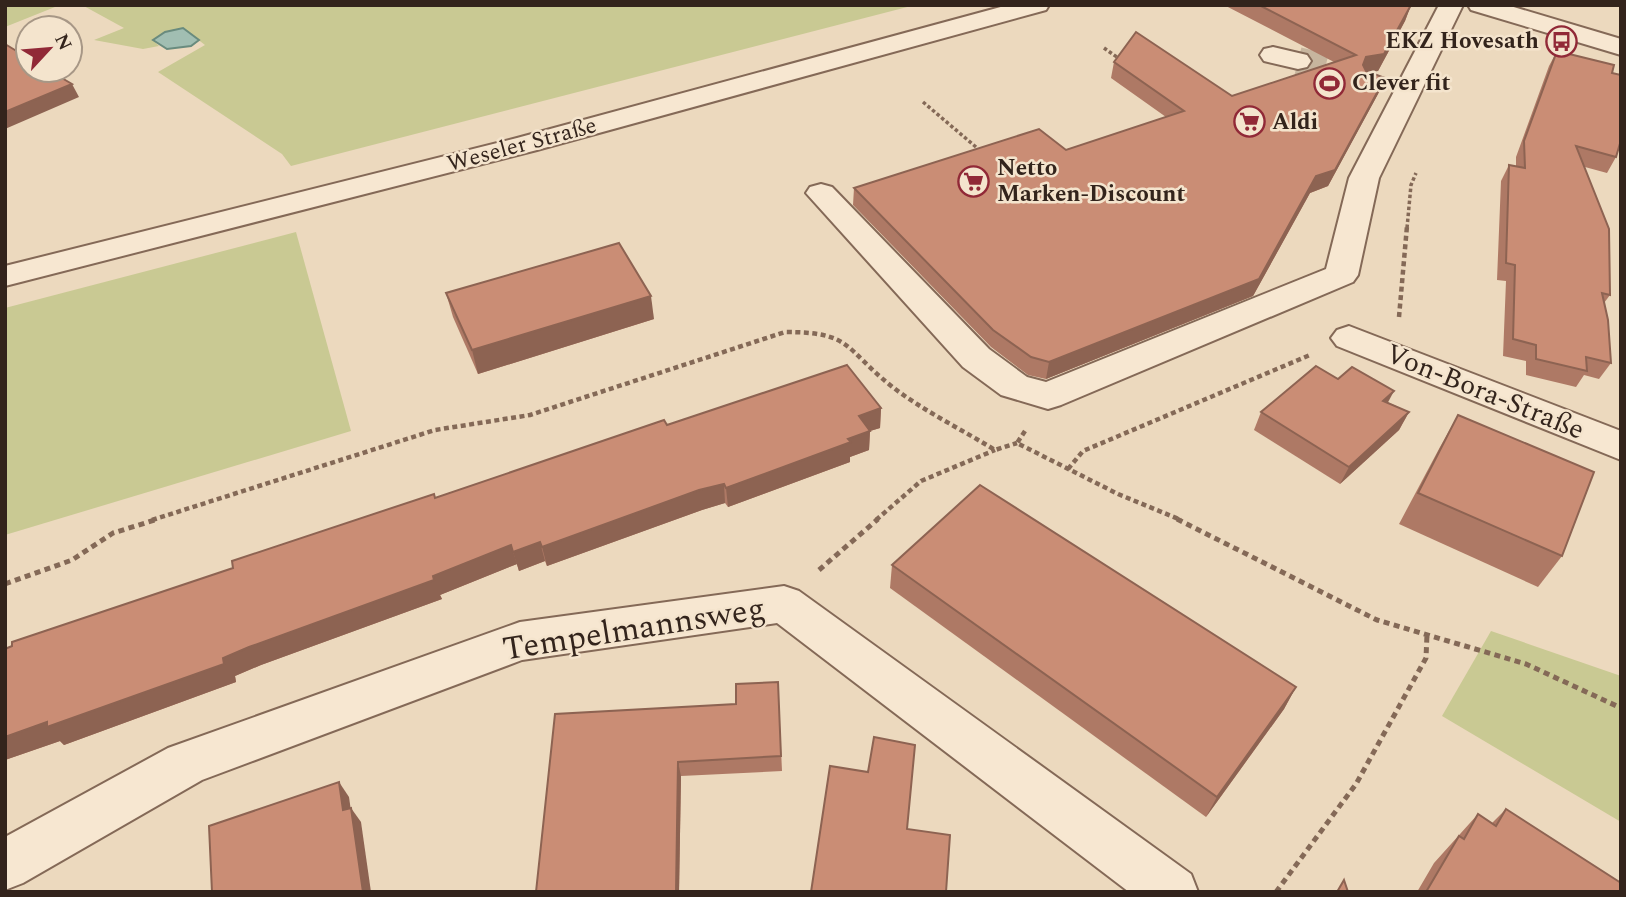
<svg xmlns="http://www.w3.org/2000/svg" width="1626" height="897" viewBox="0 0 1626 897" font-family="Spectral,serif">
<rect width="100%" height="100%" fill="#ecd9be"/>
<g fill="#c9c993">
<path d="M 5,5 L 60,5 L 5,27 Z"/>
<path d="M 82,5 L 915,5 L 291,166 L 282,154 L 158,72 L 205,45 L 183,28 L 153,40 L 159,46 L 143,49 L 94,40 L 124,28 Z"/>
<path d="M 296,232 L 351,431 L 5,535 L 5,308 Z"/>
<path d="M 1491,631 L 1621,676 L 1621,822 L 1442,716 Z"/>
</g>
<path fill="#a1beb2" stroke="#698b7e" stroke-width="2" d="M 183,28 L 199,40 L 191,46 L 167,49 L 153,40 L 165,32 Z"/>
<g fill="none" stroke-linecap="round" stroke-linejoin="round">
<path stroke="#c7b59e" stroke-width="28" stroke-dasharray="28 14" stroke-linecap="butt" d="M 1298,61 L 1370,79"/>
<defs>
<g id="minor">
<path d="M 1008,5 L 1049,5 L 1046,10 L 537,150 L 5,286 L 5,266 L 517,138 Z"/>
<path d="M 1439,5 L 1463,5 L 1379,178 L 1358,275 L 1353,282 L 1061,405 L 1048,409 L 1001,395 L 963,367 L 806,193 L 810,187 L 821,184 L 832,187 L 989,349 L 1027,377 L 1046,382 L 1326,269 L 1349,178 Z"/>
<path d="M 1468,5 L 1507,5 L 1621,39 L 1621,55 L 1471,10 Z"/>
<path d="M 1273,47 L 1307,55 L 1311,61 L 1307,67 L 1298,69 L 1264,61 L 1260,55 L 1264,49 Z"/>
<path d="M 1349,326 L 1621,431 L 1621,460 L 1337,346 L 1331,338 L 1337,330 Z"/>
<path d="M 784,586 L 799,591 L 1191,874 L 1198,892 L 1129,892 L 777,623 L 522,660 L 202,780 L 23,883 L 5,890 L 5,837 L 168,748 L 520,622 Z"/>
</g>
</defs>
<use href="#minor" stroke="#846957" stroke-width="4"/>
<g stroke="#846957" stroke-width="3.5" stroke-dasharray="3.5 2.5" stroke-linecap="butt">
<path d="M 1104,48 L 1121,60"/>
<path d="M 923,102 L 976,147"/>
<path d="M 1407,228 L 1411,185 L 1416,173"/>
</g>
<g stroke="#846957" stroke-width="4.5" stroke-dasharray="5 3.5" stroke-linecap="butt">
<path d="M 1399,317 L 1407,226"/>
<path d="M 1025,431 L 1017,443 L 1118,494 L 1181,520"/>
<path d="M 1068,469 L 1083,451 L 1310,355"/>
<path d="M 152,520 L 435,430 L 530,415 L 785,332 C 852,332 844,348 890,385 C 920,409 961,429 995,450 L 1017,443"/>
<path d="M 876,520 L 921,481 L 995,450"/>
</g>
<g stroke="#846957" stroke-width="5" stroke-dasharray="6 4.5" stroke-linecap="butt">
<path d="M 1177,519 L 1377,620 L 1526,664 L 1621,708"/>
<path d="M 819,570 L 878,519"/>
<path d="M 5,584 L 72,560 L 113,533 L 158,519"/>
<path d="M 1276,892 L 1356,784 L 1426,658 L 1427,634"/>
</g>
<use href="#minor" fill="#f7e7d1" fill-rule="evenodd"/>
</g>
<g fill="#ae7965">
<path d="M 1224,5 L 1411,5 L 1405,21 L 1378,71 L 1368,72 L 1385,78 L 1378,94 L 1328,186 L 1310,193 L 1253,296 L 1046,379 L 1028,375 L 991,347 L 853,205 L 854,188 L 1066,150 L 1166,117 L 1111,78 L 1114,62 L 1232,96 L 1334,62 Z"/>
<path d="M 1557,51 L 1612,73 L 1616,157 L 1607,173 L 1585,167 L 1610,295 L 1604,303 L 1611,363 L 1599,379 L 1584,375 L 1576,387 L 1526,375 L 1526,361 L 1503,356 L 1506,281 L 1497,280 L 1501,181 L 1509,165 L 1516,166 L 1516,157 L 1549,66 Z"/>
<path d="M 446,293 L 654,319 L 478,374 L 453,317 Z"/>
<path d="M 1338,379 L 1409,412 L 1399,430 L 1340,484 L 1254,430 L 1261,412 Z"/>
<path d="M 881,408 L 880,428 L 870,431 L 869,450 L 850,457 L 850,462 L 831,469 L 728,507 L 725,503 L 702,510 L 547,566 L 545,561 L 519,571 L 517,564 L 440,595 L 442,599 L 261,665 L 235,676 L 236,682 L 64,745 L 60,741 L 5,760 L 5,649 L 233,568 L 667,425 Z"/>
<path d="M 1458,415 L 1562,556 L 1538,587 L 1399,524 L 1440,447 Z"/>
<path d="M 892,565 L 1296,687 L 1284,709 L 1206,817 L 890,588 Z"/>
<path d="M 778,682 L 782,771 L 681,776 L 679,892 L 536,892 L 736,704 Z"/>
<path d="M 1506,809 L 1621,892 L 1417,892 L 1434,863 L 1478,814 L 1492,823 Z"/>
</g>
<g fill="#8d6352">
<path d="M 1411,5 L 1405,21 L 1378,71 L 1360,73 L 1366,57 Z"/>
<path d="M 1385,78 L 1378,94 L 1328,186 L 1310,193 L 1253,296 L 1046,379 L 1049,362 L 1316,176 Z"/>
<path d="M 72,84 L 79,97 L 5,129 L 5,112 Z"/>
<path d="M 651,296 L 654,319 L 478,374 L 472,350 Z"/>
<path d="M 1394,391 L 1385,408 L 1383,401 Z"/>
<path d="M 881,408 L 880,428 L 870,431 L 869,450 L 850,457 L 850,462 L 831,469 L 728,507 L 726,488 L 848,439 L 859,416 Z"/>
<path d="M 1409,412 L 1399,430 L 1340,484 L 1349,467 Z"/>
<path d="M 724,484 L 725,503 L 702,510 L 547,566 L 542,547 L 699,490 Z"/>
<path d="M 540,542 L 545,561 L 519,571 L 513,552 Z"/>
<path d="M 511,545 L 517,564 L 440,595 L 442,599 L 261,665 L 235,676 L 236,682 L 64,745 L 60,741 L 5,760 L 5,737 L 223,658 L 249,647 Z"/>
<path d="M 1296,687 L 1284,709 L 1206,817 L 1217,797 Z"/>
<path d="M 678,762 L 681,776 L 679,892 L 676,892 Z"/>
<path d="M 339,782 L 349,797 L 353,825 L 343,810 Z"/>
<path d="M 351,808 L 361,822 L 371,892 L 363,892 Z"/>
</g>
<g fill="#ca8d75" stroke="#8d6352" stroke-width="2">
<path d="M 1259,5 L 1411,5 L 1384,54 L 1366,57 L 1363,65 L 1366,71 L 1385,78 L 1335,170 L 1316,176 L 1259,279 L 1049,362 L 1031,357 L 993,330 L 854,188 L 1039,129 L 1066,150 L 1184,111 L 1114,62 L 1136,32 L 1232,96 L 1356,55 Z"/>
<path d="M 5,44 L 28,58 L 28,70 L 48,70 L 72,84 L 5,112 Z"/>
<path d="M 1557,51 L 1614,65 L 1612,73 L 1621,75 L 1621,140 L 1616,157 L 1576,146 L 1609,229 L 1610,295 L 1602,293 L 1608,320 L 1611,363 L 1586,357 L 1587,371 L 1536,359 L 1536,345 L 1513,339 L 1515,265 L 1506,263 L 1509,165 L 1525,168 L 1524,141 Z"/>
<path d="M 619,243 L 651,296 L 472,350 L 446,293 Z"/>
<path d="M 847,365 L 881,408 L 859,416 L 870,431 L 848,439 L 851,442 L 726,488 L 724,484 L 699,490 L 542,547 L 540,542 L 513,552 L 511,545 L 433,576 L 434,580 L 249,647 L 223,658 L 224,664 L 47,727 L 47,722 L 5,737 L 5,649 L 12,646 L 12,642 L 233,568 L 232,561 L 434,494 L 435,498 L 664,420 L 667,425 Z"/>
<path d="M 1316,366 L 1338,379 L 1352,367 L 1394,391 L 1383,401 L 1409,412 L 1349,467 L 1261,412 Z"/>
<path d="M 1458,415 L 1594,472 L 1562,556 L 1418,493 Z"/>
<path d="M 980,485 L 1296,687 L 1217,797 L 892,565 Z"/>
<path d="M 778,682 L 781,756 L 678,762 L 676,892 L 536,892 L 555,714 L 736,704 L 736,684 Z"/>
<path d="M 874,737 L 915,745 L 907,829 L 950,835 L 946,892 L 811,892 L 830,766 L 868,772 Z"/>
<path d="M 339,782 L 343,810 L 351,808 L 363,892 L 212,892 L 209,826 Z"/>
<path d="M 1506,809 L 1621,883 L 1621,892 L 1426,892 L 1459,836 L 1464,839 L 1478,814 L 1496,826 Z"/>
<path d="M 1344,880 L 1348,892 L 1337,892 Z"/>
</g>
<defs>
<symbol id="bus-ring" viewBox="-11 -11 22 22"><circle r="9.5" fill="#f4e4cd" stroke="#912937" stroke-width="1.5"/><path d="M-5-6H5V4H4V6H2V4H-2V6H-4V4H-5ZM-3.5-4V0h7V-4ZM-3.5 1.2v1.5H-2V1.2ZM2 1.2v1.5H3.5V1.2Z" fill="#912937"/></symbol>
<symbol id="stadium-ring" viewBox="-11 -11 22 22"><circle r="9.5" fill="#f4e4cd" stroke="#912937" stroke-width="1.5"/><path d="M0-5a6.5 5 0 1 0 0 10a6.5 5 0 1 0 0-10ZM-3.5-1.8h7v3.6h-7Z" fill="#912937"/></symbol>
<symbol id="supermarket-ring" viewBox="-11 -11 22 22"><circle r="9.5" fill="#f4e4cd" stroke="#912937" stroke-width="1.5"/><path d="M-6-5.5h2.5l.6 2H6L4.5 2H-2.5L-4.4-4H-6ZM-1.5 3.2a1.3 1.3 0 1 0 .1 0ZM3 3.2a1.3 1.3 0 1 0 .1 0Z" fill="#912937"/></symbol>
</defs>
<g fill-rule="evenodd">
<use href="#bus-ring" x="1544" y="24" width="35" height="35"/>
<use href="#stadium-ring" x="1312" y="66" width="35" height="35"/>
<use href="#supermarket-ring" x="1232" y="104" width="35" height="35"/>
<use href="#supermarket-ring" x="956" y="164" width="35" height="35"/>
</g>
<g text-anchor="middle" dominant-baseline="central" stroke-width="5" stroke-linejoin="round" paint-order="stroke">
<g font-size="23" font-weight="bold" fill="#33241c" stroke="#f4e4cd" text-anchor="start">
<text x="1539" y="41" text-anchor="end">EKZ Hovesath</text>
<text x="1352" y="83">Clever fit</text>
<text x="1272" y="122">Aldi</text>
<text x="997" y="168">Netto<tspan x="997" dy="26">Marken-Discount</tspan></text>
</g>
<g font-size="23" fill="#33241c" stroke="#f4e4cd">
<text transform="translate(522 145) rotate(-15)">Weseler Straße</text>
</g>
<g font-size="28" fill="#33241c" stroke="#f4e4cd">
<text transform="translate(1485 392) rotate(22)">Von-Bora-Straße</text>
</g>
<g font-size="33" fill="#33241c" stroke="#f4e4cd">
<text transform="translate(634 629) rotate(-9)">Tempelmannsweg</text>
</g>
</g>
<rect width="1626" height="897" fill="none" stroke="#33241c" stroke-width="14"/>
<g transform="translate(49 49) rotate(64)"><circle r="33" fill="#f4e4cd" stroke="#a79786" stroke-width="2"/>
<path d="M0-5L12 26L0 18L-12 26Z" fill="#912937"/>
<text y="-10" font-size="19" font-weight="bold" text-anchor="middle" fill="#33241c">N</text>
</g>
</svg>
